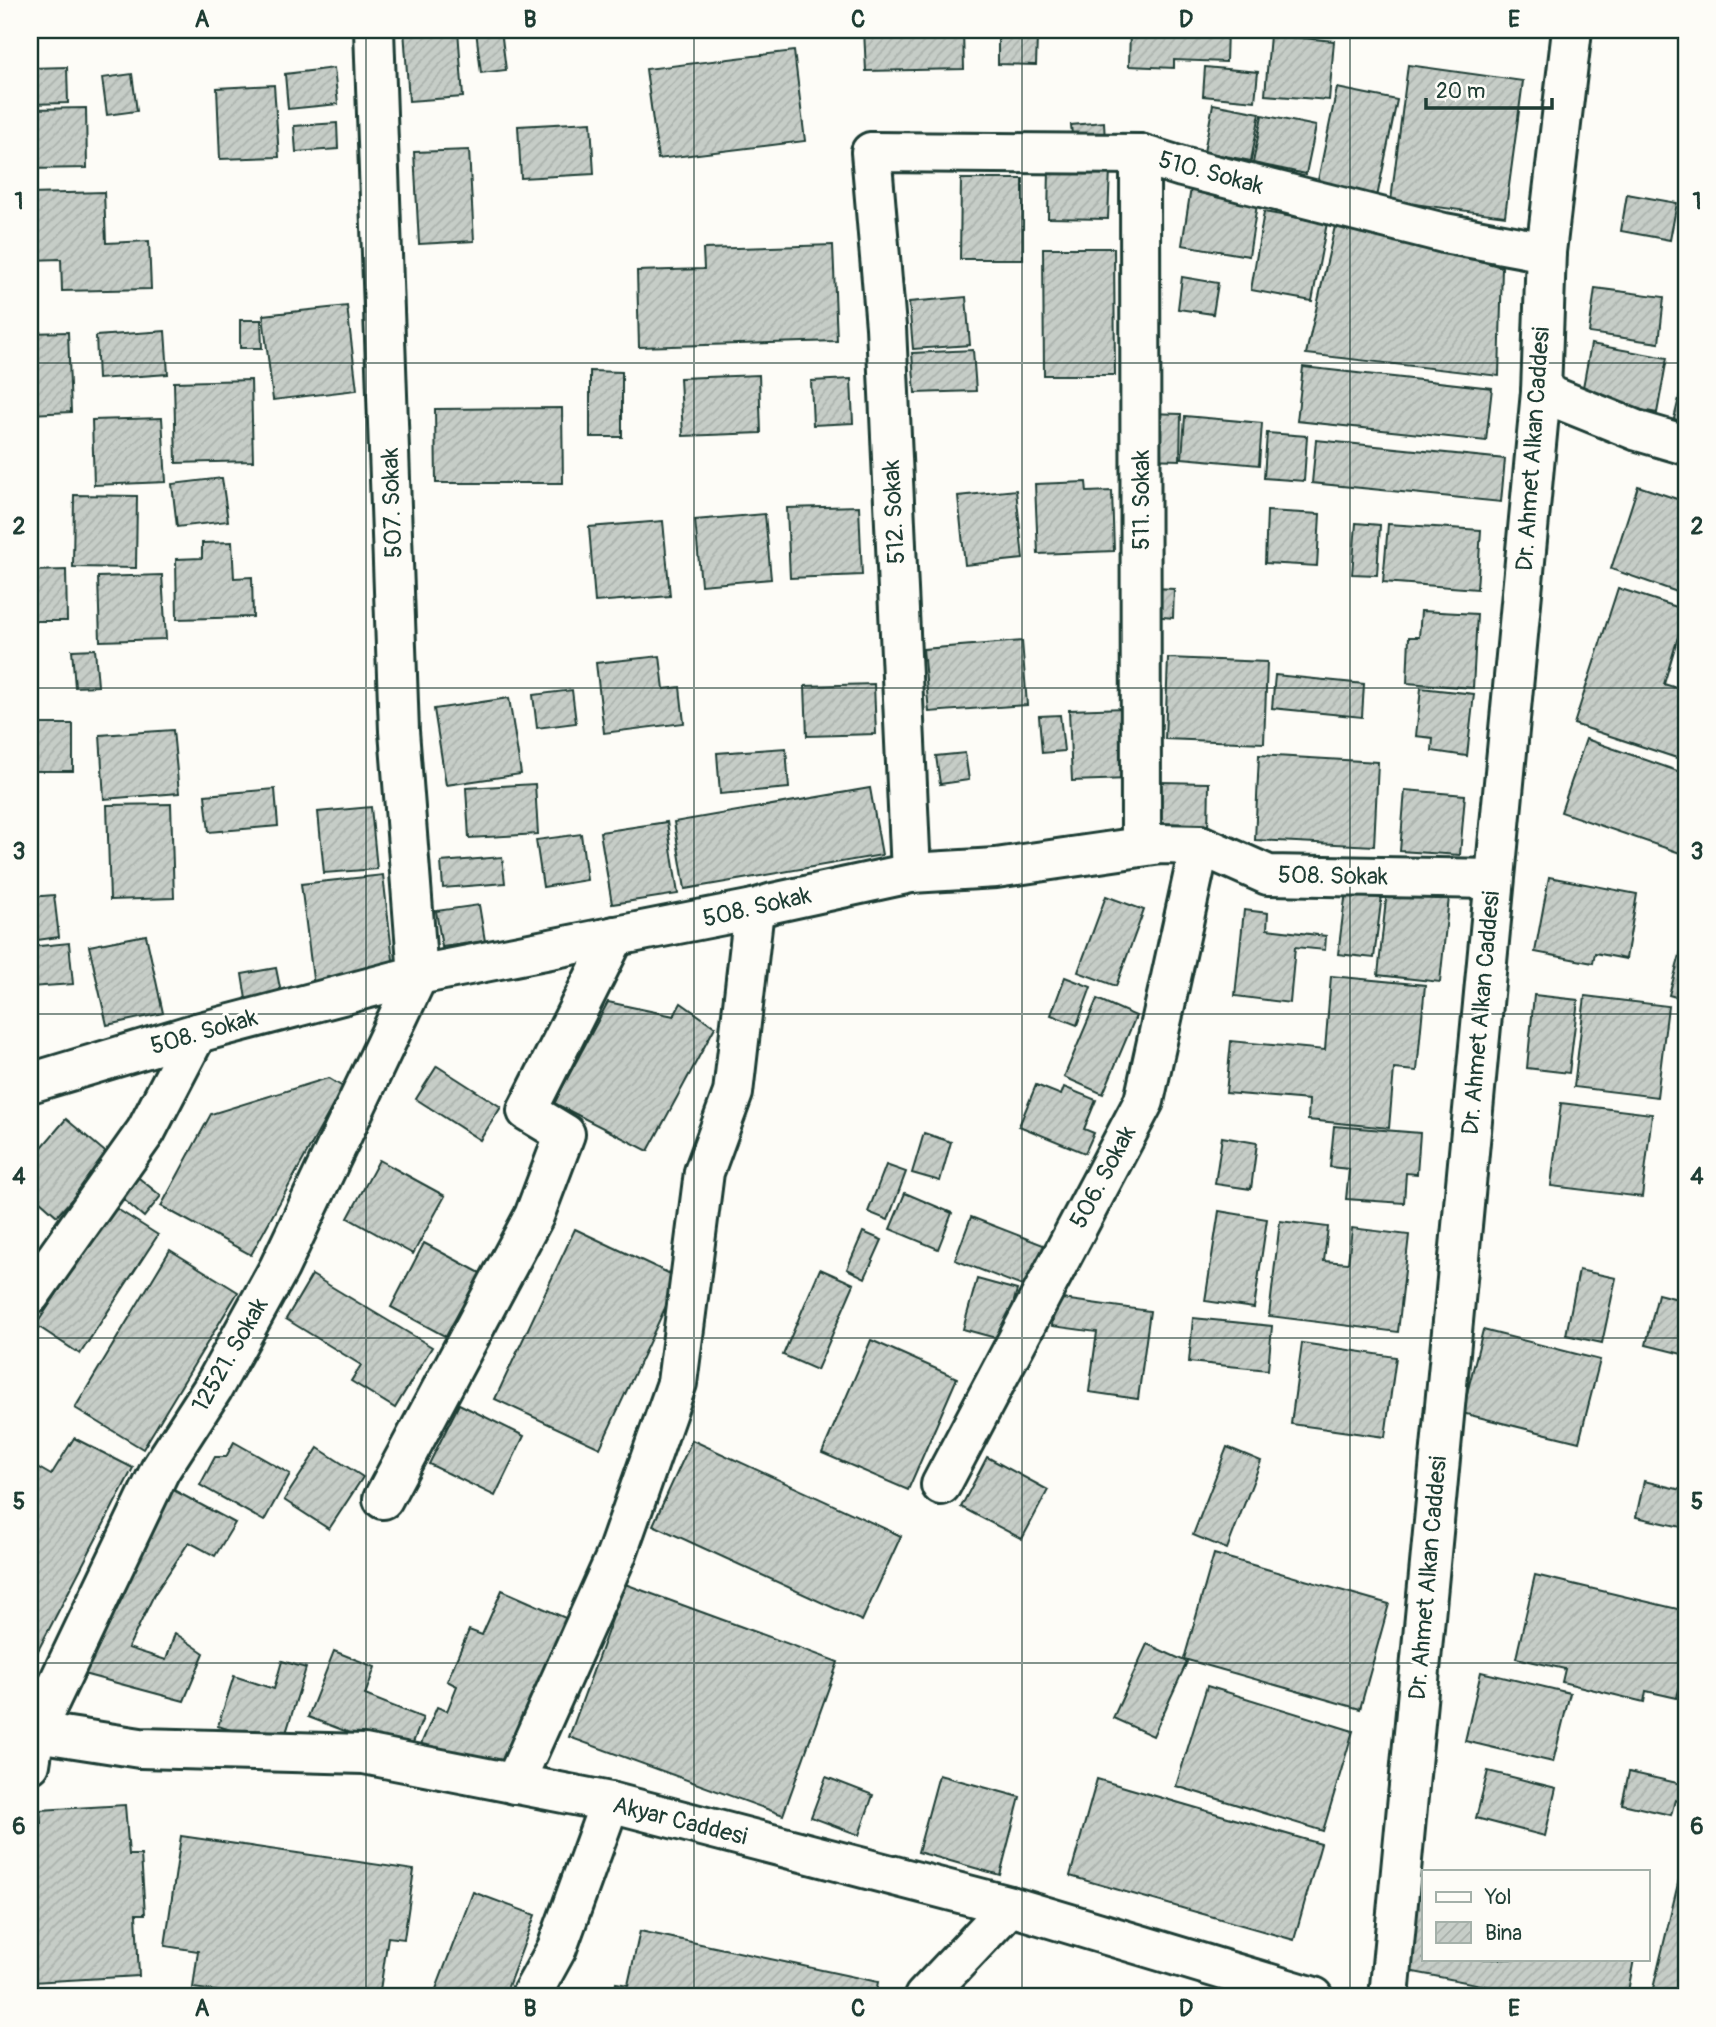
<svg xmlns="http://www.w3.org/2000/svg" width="1716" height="2027" viewBox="0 0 1716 2027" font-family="Pangolin,sans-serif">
<defs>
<pattern id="building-hatch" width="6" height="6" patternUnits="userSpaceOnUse" patternTransform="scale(1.75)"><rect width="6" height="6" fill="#c6cdc7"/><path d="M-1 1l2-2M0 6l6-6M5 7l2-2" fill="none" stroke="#aab1ac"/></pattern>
</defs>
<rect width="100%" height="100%" fill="#fdfcf7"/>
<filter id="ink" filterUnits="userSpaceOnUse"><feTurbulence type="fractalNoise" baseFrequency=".0143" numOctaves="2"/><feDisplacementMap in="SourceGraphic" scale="14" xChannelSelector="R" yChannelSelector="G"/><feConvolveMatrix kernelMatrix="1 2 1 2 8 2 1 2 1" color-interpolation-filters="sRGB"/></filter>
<g filter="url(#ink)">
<g fill="url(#building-hatch)" stroke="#1f3d34" stroke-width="2">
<path d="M 404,30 L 458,30 L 463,97 L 409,101 Z"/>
<path d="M 476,30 L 501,30 L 506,70 L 481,73 Z"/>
<path d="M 590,30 L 620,30 L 620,33 L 591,36 Z"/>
<path d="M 864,30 L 963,30 L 964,69 L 866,71 Z"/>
<path d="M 1130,30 L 1227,30 L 1226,62 L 1174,60 L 1174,68 L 1129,66 Z"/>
<path d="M 1270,35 L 1334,41 L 1329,100 L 1265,95 Z"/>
<path d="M 998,37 L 1037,38 L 1036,65 L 998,64 Z"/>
<path d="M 794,51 L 805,141 L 658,159 L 646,69 Z"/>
<path d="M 1408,65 L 1523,81 L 1505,216 L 1391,201 Z"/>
<path d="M 67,67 L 68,103 L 30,104 L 30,68 Z"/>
<path d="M 1205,67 L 1258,72 L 1255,101 L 1203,96 Z"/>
<path d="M 334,68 L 338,104 L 288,109 L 285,74 Z"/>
<path d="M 132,74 L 137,111 L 107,115 L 102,78 Z"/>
<path d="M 274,85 L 279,157 L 220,159 L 217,88 Z"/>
<path d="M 1337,88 L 1397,100 L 1376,202 L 1316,190 Z"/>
<path d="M 1213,104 L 1260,113 L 1251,161 L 1204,152 Z"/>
<path d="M 86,108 L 87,168 L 30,169 L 30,109 Z"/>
<path d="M 1262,115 L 1316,126 L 1306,174 L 1253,163 Z"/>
<path d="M 591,122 L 594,174 L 521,178 L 518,126 Z"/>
<path d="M 1104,122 L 1105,142 L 1073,144 L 1071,125 Z"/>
<path d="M 337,123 L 338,149 L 296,152 L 294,126 Z"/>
<path d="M 469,150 L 474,241 L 419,244 L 414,152 Z"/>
<path d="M 1049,168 L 1110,169 L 1108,219 L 1048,218 Z"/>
<path d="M 961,179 L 1023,179 L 1023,259 L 960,259 Z"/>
<path d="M 1191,188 L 1258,198 L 1249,256 L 1182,245 Z"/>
<path d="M 104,192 L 106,243 L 149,241 L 151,289 L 62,291 L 61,259 L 30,260 L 30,194 Z"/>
<path d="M 1627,194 L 1677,203 L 1670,240 L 1621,231 Z"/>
<path d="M 1264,212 L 1327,223 L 1312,301 L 1251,290 Z"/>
<path d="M 1336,222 L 1502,267 L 1499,376 L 1306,354 Z"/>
<path d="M 833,245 L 837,341 L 639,347 L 637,271 L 704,269 L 703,249 Z"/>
<path d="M 1043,248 L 1114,248 L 1115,375 L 1044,375 Z"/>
<path d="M 1182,277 L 1218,283 L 1213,314 L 1178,309 Z"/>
<path d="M 1595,288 L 1664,297 L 1659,343 L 1589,333 Z"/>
<path d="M 966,297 L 970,345 L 913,349 L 909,302 Z"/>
<path d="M 347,306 L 357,390 L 273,400 L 263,315 Z"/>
<path d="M 240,320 L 261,320 L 262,348 L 240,348 Z"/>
<path d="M 165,331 L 168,374 L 98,379 L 96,336 Z"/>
<path d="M 68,332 L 71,412 L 30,414 L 30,333 Z"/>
<path d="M 1591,344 L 1667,358 L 1657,413 L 1581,398 Z"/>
<path d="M 973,350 L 976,391 L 915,393 L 912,353 Z"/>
<path d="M 1303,367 L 1492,388 L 1486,441 L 1297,421 Z"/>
<path d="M 1686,369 L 1686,422 L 1674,419 Z"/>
<path d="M 590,371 L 622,372 L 622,437 L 590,437 Z"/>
<path d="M 759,375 L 761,433 L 683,436 L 680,378 Z"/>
<path d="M 851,379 L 853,423 L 813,425 L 811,381 Z"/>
<path d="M 251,380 L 253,461 L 176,463 L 174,382 Z"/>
<path d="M 562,408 L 563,483 L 436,483 L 435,409 Z"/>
<path d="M 1148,413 L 1181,414 L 1180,460 L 1147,459 Z"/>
<path d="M 1185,416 L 1262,423 L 1259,465 L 1182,458 Z"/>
<path d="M 162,418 L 166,482 L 94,485 L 92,420 Z"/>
<path d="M 1267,433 L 1307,436 L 1304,481 L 1264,478 Z"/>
<path d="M 1316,440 L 1505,459 L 1501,502 L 1312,483 Z"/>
<path d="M 222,478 L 228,521 L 177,527 L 172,484 Z"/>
<path d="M 1086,482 L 1087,492 L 1112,491 L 1114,551 L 1038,554 L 1035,484 Z"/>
<path d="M 1638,486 L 1686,502 L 1686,595 L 1611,569 Z"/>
<path d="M 1016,490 L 1023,559 L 965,565 L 958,496 Z"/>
<path d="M 74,495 L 137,496 L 136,568 L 73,567 Z"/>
<path d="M 859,506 L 862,575 L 790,578 L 787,508 Z"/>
<path d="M 1267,511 L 1320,514 L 1317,566 L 1265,563 Z"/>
<path d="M 765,514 L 771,579 L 701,585 L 695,520 Z"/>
<path d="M 663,521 L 670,596 L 595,602 L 589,527 Z"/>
<path d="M 1356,523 L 1380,525 L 1377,575 L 1352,574 Z"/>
<path d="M 1388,524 L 1481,530 L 1477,589 L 1383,582 Z"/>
<path d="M 232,542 L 234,578 L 252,577 L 253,617 L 177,619 L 176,559 L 202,558 L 202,543 Z"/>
<path d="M 66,570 L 67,621 L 30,621 L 30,571 Z"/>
<path d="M 162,575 L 166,639 L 100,641 L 98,577 Z"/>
<path d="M 1154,588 L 1174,589 L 1173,618 L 1152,616 Z"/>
<path d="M 1618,588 L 1686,610 L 1664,684 L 1686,691 L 1686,761 L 1574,724 Z"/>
<path d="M 1421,611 L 1477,614 L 1473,688 L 1407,683 L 1409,637 L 1419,637 Z"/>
<path d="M 1022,641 L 1027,705 L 929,712 L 923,649 Z"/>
<path d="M 95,649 L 98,686 L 75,687 L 72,650 Z"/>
<path d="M 660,656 L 664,689 L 680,687 L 684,723 L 604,733 L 596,663 Z"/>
<path d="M 1168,658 L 1267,662 L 1264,743 L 1165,739 Z"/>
<path d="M 1275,675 L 1364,684 L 1362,717 L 1272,708 Z"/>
<path d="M 874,684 L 876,734 L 807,736 L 805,686 Z"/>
<path d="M 1421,688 L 1474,694 L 1467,756 L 1432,751 L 1433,738 L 1416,736 Z"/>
<path d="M 572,690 L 576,723 L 537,728 L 533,695 Z"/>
<path d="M 509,698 L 521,774 L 446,785 L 434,709 Z"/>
<path d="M 1125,708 L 1128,779 L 1072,781 L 1069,710 Z"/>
<path d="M 1060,715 L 1064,751 L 1042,753 L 1039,716 Z"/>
<rect x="30" y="724" width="43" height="47"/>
<path d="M 173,730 L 179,793 L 104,799 L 100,735 Z"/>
<path d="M 1586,739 L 1686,774 L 1686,835 L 1680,853 L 1561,812 Z"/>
<path d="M 786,748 L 789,788 L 720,794 L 717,753 Z"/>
<path d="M 965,753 L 969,780 L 940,784 L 936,756 Z"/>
<path d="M 1259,755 L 1378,762 L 1374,846 L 1255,840 Z"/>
<path d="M 1160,782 L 1209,783 L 1208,831 L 1159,830 Z"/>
<path d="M 535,784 L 538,834 L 469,838 L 466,788 Z"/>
<path d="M 870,788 L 882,855 L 685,889 L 674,822 Z"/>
<path d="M 275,789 L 278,826 L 209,832 L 205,795 Z"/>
<path d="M 1405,790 L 1465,795 L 1460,855 L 1400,851 Z"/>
<path d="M 171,804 L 174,898 L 110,900 L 107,805 Z"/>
<path d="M 371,807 L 377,869 L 324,873 L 318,812 Z"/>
<path d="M 667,822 L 678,894 L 612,904 L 600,832 Z"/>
<path d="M 581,834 L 587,880 L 543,887 L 536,840 Z"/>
<path d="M 502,857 L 505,883 L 443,888 L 441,862 Z"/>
<path d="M 383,875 L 395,977 L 314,987 L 301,884 Z"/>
<path d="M 1549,877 L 1637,894 L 1626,959 L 1595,953 L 1593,963 L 1535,952 Z"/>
<path d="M 1388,881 L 1450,888 L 1440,982 L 1378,975 Z"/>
<path d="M 1346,891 L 1382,895 L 1374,958 L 1338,954 Z"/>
<path d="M 54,895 L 59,937 L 30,941 L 30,897 Z"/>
<path d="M 1106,896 L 1144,910 L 1116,986 L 1078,972 Z"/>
<path d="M 479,905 L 485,941 L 442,947 L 436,911 Z"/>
<path d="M 1244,910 L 1268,913 L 1267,929 L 1326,936 L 1325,950 L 1295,947 L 1290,1003 L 1235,996 Z"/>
<path d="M 1686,933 L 1686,1000 L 1669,995 Z"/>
<path d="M 146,935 L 163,1013 L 107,1025 L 89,946 Z"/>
<path d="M 69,943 L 73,984 L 30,987 L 30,947 Z"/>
<path d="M 276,968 L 281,993 L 246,999 L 242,974 Z"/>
<path d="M 1331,976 L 1425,985 L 1417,1071 L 1394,1069 L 1389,1128 L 1308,1120 L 1309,1100 L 1226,1093 L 1231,1041 L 1325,1050 Z"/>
<path d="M 1065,977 L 1091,987 L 1077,1025 L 1051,1015 Z"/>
<path d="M 1534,995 L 1578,1000 L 1569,1073 L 1527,1068 Z"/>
<path d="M 1585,996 L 1668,1006 L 1657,1097 L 1574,1087 Z"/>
<path d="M 1097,999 L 1136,1016 L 1103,1094 L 1064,1077 Z"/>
<path d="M 608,1002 L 674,1016 L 681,1003 L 715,1027 L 648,1151 L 554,1103 Z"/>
<path d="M 437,1066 L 501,1107 L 480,1140 L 416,1099 Z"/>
<path d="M 328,1078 L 343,1087 L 251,1255 L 161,1206 L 211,1114 Z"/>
<path d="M 1036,1085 L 1061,1095 L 1064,1087 L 1096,1100 L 1084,1129 L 1094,1133 L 1085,1153 L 1019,1126 Z"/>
<path d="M 1561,1103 L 1652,1114 L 1642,1197 L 1551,1186 Z"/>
<path d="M 66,1119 L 110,1156 L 57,1216 L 30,1192 L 30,1161 Z"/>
<path d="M 1334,1126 L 1420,1133 L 1417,1174 L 1406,1173 L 1404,1203 L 1346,1199 L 1349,1169 L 1330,1167 Z"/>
<path d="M 924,1133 L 951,1142 L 940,1181 L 912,1173 Z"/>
<path d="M 1222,1137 L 1257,1143 L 1251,1189 L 1215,1184 Z"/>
<path d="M 379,1160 L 445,1196 L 413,1254 L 348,1218 Z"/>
<path d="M 886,1165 L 906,1172 L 888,1220 L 868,1212 Z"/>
<path d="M 134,1174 L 161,1196 L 144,1217 L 117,1194 Z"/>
<path d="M 905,1193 L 952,1213 L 938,1249 L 890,1229 Z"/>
<path d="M 114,1207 L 158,1235 L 80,1354 L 36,1325 Z"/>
<path d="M 1219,1211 L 1267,1219 L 1254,1308 L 1205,1301 Z"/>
<path d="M 971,1217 L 1046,1246 L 1030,1289 L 955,1260 Z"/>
<path d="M 1280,1221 L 1328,1227 L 1324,1261 L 1348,1263 L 1352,1228 L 1409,1235 L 1398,1332 L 1269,1316 Z"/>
<path d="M 575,1229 L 679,1278 L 600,1448 L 495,1399 Z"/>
<path d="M 863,1232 L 882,1240 L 865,1278 L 847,1269 Z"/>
<path d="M 424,1243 L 484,1275 L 450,1339 L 391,1307 Z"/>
<path d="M 170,1250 L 238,1292 L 143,1449 L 75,1408 Z"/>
<path d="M 820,1269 L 854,1284 L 817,1370 L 783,1355 Z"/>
<path d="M 1579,1270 L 1616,1278 L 1602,1343 L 1566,1335 Z"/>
<path d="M 312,1275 L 432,1347 L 395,1408 L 351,1381 L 361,1365 L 286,1319 Z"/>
<path d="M 977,1279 L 1017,1290 L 1003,1340 L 963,1329 Z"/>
<path d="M 1658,1294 L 1686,1301 L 1686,1355 L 1646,1345 Z"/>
<path d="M 1055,1298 L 1150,1311 L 1138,1399 L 1089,1392 L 1097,1332 L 1052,1326 Z"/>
<path d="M 1193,1318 L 1272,1326 L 1268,1370 L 1189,1362 Z"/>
<path d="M 1483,1330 L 1600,1360 L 1579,1442 L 1462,1413 Z"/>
<path d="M 871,1340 L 957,1378 L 908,1490 L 822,1453 Z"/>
<path d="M 1302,1343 L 1396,1357 L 1385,1437 L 1291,1424 Z"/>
<path d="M 459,1404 L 524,1436 L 495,1496 L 429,1464 Z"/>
<path d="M 74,1438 L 133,1468 L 32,1662 L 30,1662 L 30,1463 L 51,1475 Z"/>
<path d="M 692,1440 L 901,1536 L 862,1621 L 653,1525 Z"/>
<path d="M 234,1442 L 290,1474 L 264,1521 L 200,1485 L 215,1457 L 226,1457 Z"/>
<path d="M 1227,1447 L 1261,1461 L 1227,1549 L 1193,1535 Z"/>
<path d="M 318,1448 L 363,1477 L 329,1529 L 284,1500 Z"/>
<path d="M 987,1457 L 1048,1490 L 1022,1539 L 961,1507 Z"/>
<path d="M 1644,1481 L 1686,1491 L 1686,1528 L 1636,1517 Z"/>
<path d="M 166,1486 L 235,1523 L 215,1556 L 189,1542 L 154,1595 L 128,1648 L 166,1660 L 175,1633 L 204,1653 L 184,1701 L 76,1672 Z"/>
<path d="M 1214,1554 L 1389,1604 L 1360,1709 L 1184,1659 Z"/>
<path d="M 1535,1575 L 1686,1611 L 1686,1660 L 1677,1698 L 1646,1691 L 1644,1702 L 1562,1682 L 1565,1669 L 1516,1658 Z"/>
<path d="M 625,1584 L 838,1662 L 783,1815 L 569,1737 Z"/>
<path d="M 502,1590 L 570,1620 L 501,1779 L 421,1744 L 437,1707 L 447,1711 L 457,1686 L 447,1681 L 469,1630 L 482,1635 Z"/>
<path d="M 1147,1644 L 1187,1662 L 1153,1736 L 1113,1718 Z"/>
<path d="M 334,1651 L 375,1667 L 365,1695 L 423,1718 L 408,1755 L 308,1717 Z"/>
<path d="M 282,1661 L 306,1668 L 282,1746 L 218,1726 L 234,1676 L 274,1689 Z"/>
<path d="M 1481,1672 L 1570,1693 L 1553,1762 L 1465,1741 Z"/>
<path d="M 1207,1686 L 1353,1731 L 1323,1831 L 1176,1786 Z"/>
<path d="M 1488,1771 L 1556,1788 L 1545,1836 L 1476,1818 Z"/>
<path d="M 1629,1772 L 1686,1785 L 1686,1803 L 1675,1800 L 1671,1815 L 1622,1804 Z"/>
<path d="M 939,1775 L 1020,1797 L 1000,1875 L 918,1852 Z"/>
<path d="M 826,1777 L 873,1795 L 859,1835 L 811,1817 Z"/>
<path d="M 1097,1779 L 1321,1844 L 1294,1940 L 1070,1876 Z"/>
<path d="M 125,1805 L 129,1855 L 141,1855 L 145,1914 L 136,1914 L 139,1976 L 32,1982 L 30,1945 L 30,1824 L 41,1823 L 40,1810 Z"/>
<path d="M 181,1836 L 414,1870 L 404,1939 L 388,1937 L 379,1997 L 259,1997 L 193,1988 L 198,1951 L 165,1946 Z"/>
<path d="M 1686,1850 L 1686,1997 L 1651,1997 Z"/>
<path d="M 473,1892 L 535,1915 L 504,1997 L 433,1997 Z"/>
<path d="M 1413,1892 L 1424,1894 L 1424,1959 L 1634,1959 L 1627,1997 L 1543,1997 L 1398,1969 Z"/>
<path d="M 640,1931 L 878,1982 L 875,1997 L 613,1997 L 616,1983 L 628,1985 Z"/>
</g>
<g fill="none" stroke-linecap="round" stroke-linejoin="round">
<defs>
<g id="street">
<path d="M 1140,154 L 1141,845"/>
<path d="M 1541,392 L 1638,431 L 1686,445"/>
<path d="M 911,873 L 886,327 L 871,152 L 1140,154 L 1182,167 L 1444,233 L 1546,252"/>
<path d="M 30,1083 L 197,1033 L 418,975 L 754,909 L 773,903 L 911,873 L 996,868 L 1161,844 L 1200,845 L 1268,875 L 1494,879"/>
<path d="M 30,1295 L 146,1131 L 197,1033"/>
<path d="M 941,1485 L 1144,1101 L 1200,845"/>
<path d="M 383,1499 L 534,1216 L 565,1134 L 527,1111 L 615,936"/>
<path d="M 30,1731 L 140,1748 L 364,1754 L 610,1802 L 1010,1906 L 1314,1997"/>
<path d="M 30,1764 L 35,1732 L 160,1470 L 213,1388 L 279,1268 L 418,975 L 399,731 L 374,30"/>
<path d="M 514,1784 L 616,1556 L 677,1383 L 704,1172 L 733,1093 L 754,909"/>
<path d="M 530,1997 L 557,1948 L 610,1802"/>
<path d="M 924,1997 L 1010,1906"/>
<path d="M 1389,1997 L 1541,392 L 1546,252 L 1572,30"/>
</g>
</defs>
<use href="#street" stroke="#1f3d34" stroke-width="44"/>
<use href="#street" stroke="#fdfcf7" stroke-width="38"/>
</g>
</g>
<path fill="none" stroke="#1f3d34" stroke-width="2" stroke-opacity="0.55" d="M 366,30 L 366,1997M 694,30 L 694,1997M 1022,30 L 1022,1997M 1350,30 L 1350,1997M 30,363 L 1686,363M 30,688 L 1686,688M 30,1014 L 1686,1014M 30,1338 L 1686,1338M 30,1663 L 1686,1663"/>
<g text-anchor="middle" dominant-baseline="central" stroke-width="6" stroke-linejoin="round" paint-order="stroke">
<g font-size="24" fill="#1f3d34" stroke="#fdfcf7">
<text transform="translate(1211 173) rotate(15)">510. Sokak</text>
<text transform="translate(1533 449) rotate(-86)">Dr. Ahmet Alkan Caddesi</text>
<text transform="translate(1141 500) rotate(-90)">511. Sokak</text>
<text transform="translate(392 503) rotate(-92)">507. Sokak</text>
<text transform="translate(894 512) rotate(-93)">512. Sokak</text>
<text transform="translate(1333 876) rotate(1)">508. Sokak</text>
<text transform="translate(757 907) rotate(-13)">508. Sokak</text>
<text transform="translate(1481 1013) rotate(-85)">Dr. Ahmet Alkan Caddesi</text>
<text transform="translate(204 1032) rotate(-16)">508. Sokak</text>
<text transform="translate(1103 1177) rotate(-62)">506. Sokak</text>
<text transform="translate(230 1355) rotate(-60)">12521. Sokak</text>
<text transform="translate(1428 1578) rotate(-85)">Dr. Ahmet Alkan Caddesi</text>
<text transform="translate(680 1821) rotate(14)">Akyar Caddesi</text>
</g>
</g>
<rect width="1716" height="2027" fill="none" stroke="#fdfcf7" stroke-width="77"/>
<rect x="1422" y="1870" width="228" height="91" fill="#fdfcf7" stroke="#a4b0a9" stroke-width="2"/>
<rect x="1436" y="1892" width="35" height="10" fill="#fdfcf7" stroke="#a4b0a9" stroke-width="2"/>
<text x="1485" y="1904" font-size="21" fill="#1f3d34">Yol</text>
<rect x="1436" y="1922" width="35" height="21" fill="url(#building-hatch)" stroke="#a4b0a9" stroke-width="2"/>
<text x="1485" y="1940" font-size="21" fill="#1f3d34">Bina</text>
<path d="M1426 98v10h126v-10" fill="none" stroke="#1f3d34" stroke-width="3.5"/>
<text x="1436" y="98" font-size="21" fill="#1f3d34" stroke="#fdfcf7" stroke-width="5" paint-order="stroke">20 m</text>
<rect x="38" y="38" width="1640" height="1950" fill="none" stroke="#1f3d34" stroke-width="2.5"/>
<g font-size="23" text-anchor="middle" font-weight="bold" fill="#1f3d34">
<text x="202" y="27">A</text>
<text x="530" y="27">B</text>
<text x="858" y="27">C</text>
<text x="1186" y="27">D</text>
<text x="1514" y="27">E</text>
<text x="19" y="209">1</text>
<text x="1697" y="209">1</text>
<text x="19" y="534">2</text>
<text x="1697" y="534">2</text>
<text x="19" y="859">3</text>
<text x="1697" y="859">3</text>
<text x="19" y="1184">4</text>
<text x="1697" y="1184">4</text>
<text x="19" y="1509">5</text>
<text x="1697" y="1509">5</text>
<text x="19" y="1834">6</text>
<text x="1697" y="1834">6</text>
<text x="202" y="2016">A</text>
<text x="530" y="2016">B</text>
<text x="858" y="2016">C</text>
<text x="1186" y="2016">D</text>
<text x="1514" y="2016">E</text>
</g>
</svg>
